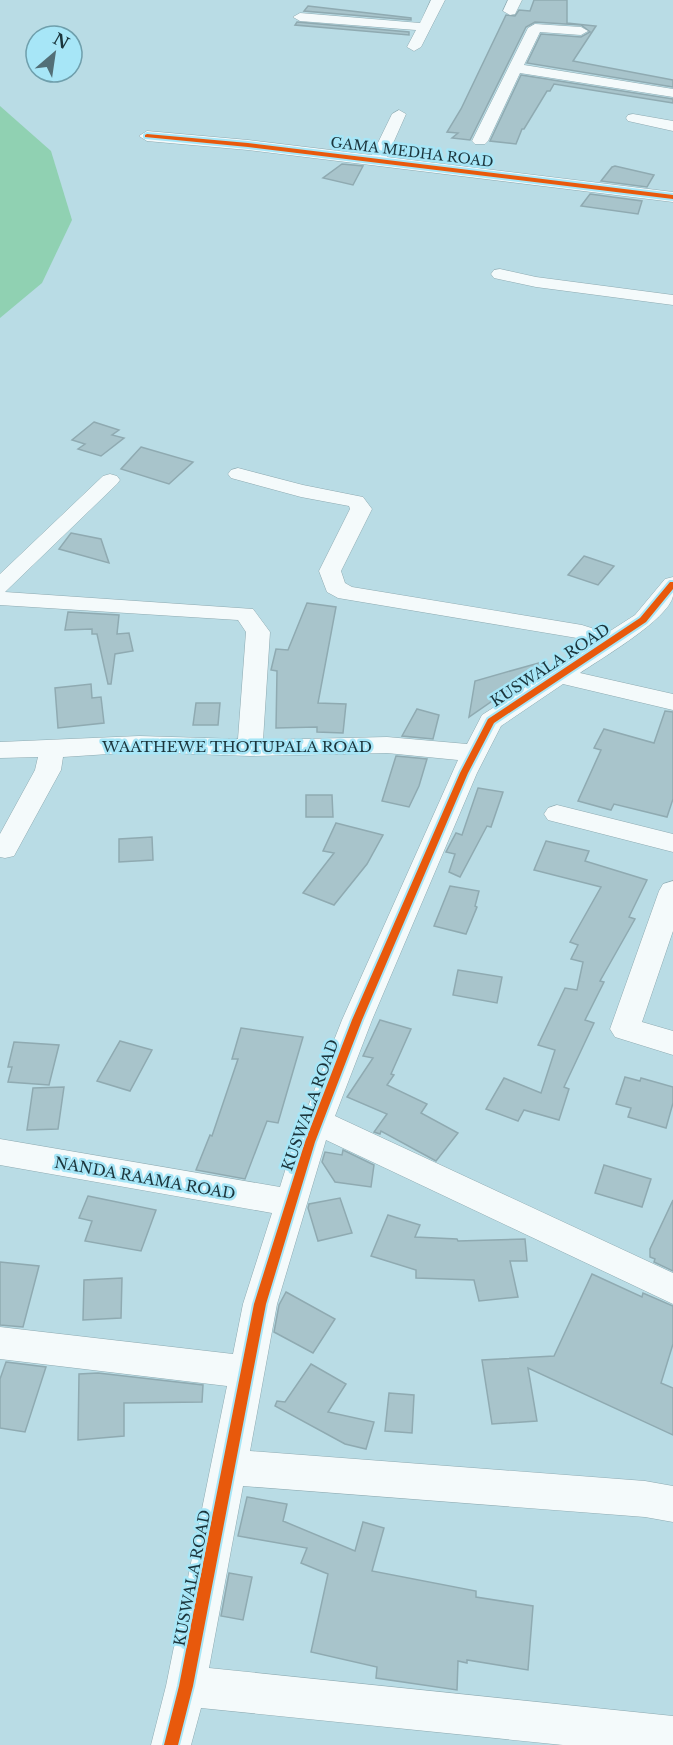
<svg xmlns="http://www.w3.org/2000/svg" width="673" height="1745" viewBox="0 0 673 1745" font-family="'Libre Baskerville',serif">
<rect width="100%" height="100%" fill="#b9dce5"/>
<path fill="#90d1b2" d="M 0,106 L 51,151 L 72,220 L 42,283 L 0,318 Z"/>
<g fill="#a8c4cb" stroke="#8faab1" stroke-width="1.5">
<path d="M 534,0 L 567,0 L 567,23 L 596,26 L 573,61 L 673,80 L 673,87 L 527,63 L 541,34 L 581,37 L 590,32 L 581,25 L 535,22 L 526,27 L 470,140 L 452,138 L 458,133 L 447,132 L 461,109 L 506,15 L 515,16 L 519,10 L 530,11 Z"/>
<path d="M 308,6 L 411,18 L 411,20 L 304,11 Z"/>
<path d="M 297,22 L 409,32 L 409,35 L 295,25 Z"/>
<path d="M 521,75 L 673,99 L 673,103 L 554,84 L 550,91 L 547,91 L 524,129 L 522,129 L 516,144 L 490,141 Z"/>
<path d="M 342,164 L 363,166 L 353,185 L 323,178 Z"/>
<path d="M 612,167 L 615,166 L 654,175 L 647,187 L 601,181 Z"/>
<path d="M 590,194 L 642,201 L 638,214 L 581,206 Z"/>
<path d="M 94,422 L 119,430 L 112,435 L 124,438 L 101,456 L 78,449 L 85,444 L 72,440 Z"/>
<path d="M 141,447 L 193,462 L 169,484 L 121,469 Z"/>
<path d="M 71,533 L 101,539 L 109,563 L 59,549 Z"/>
<path d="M 584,556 L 614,566 L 598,585 L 568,575 Z"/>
<path d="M 307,603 L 336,607 L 318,703 L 346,704 L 343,733 L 317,732 L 317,727 L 276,728 L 277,671 L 271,670 L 276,649 L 288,650 Z"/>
<path d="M 68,612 L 119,615 L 117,634 L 129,633 L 133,651 L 115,654 L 111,684 L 108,684 L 97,634 L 92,634 L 92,629 L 65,630 Z"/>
<path d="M 542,662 L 544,665 L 469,717 L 475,681 Z"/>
<path d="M 91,684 L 92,698 L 101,697 L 104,723 L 58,728 L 55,688 Z"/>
<path d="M 196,703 L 220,703 L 218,725 L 193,725 Z"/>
<path d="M 417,709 L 439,715 L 433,739 L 402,736 Z"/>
<path d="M 665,711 L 673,712 L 673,799 L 667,817 L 614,804 L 611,810 L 578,801 L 601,750 L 594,748 L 604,729 L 654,743 Z"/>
<path d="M 396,756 L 427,759 L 419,786 L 409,807 L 382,801 Z"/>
<path d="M 478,788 L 503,792 L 491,827 L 487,826 L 460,877 L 449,872 L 455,854 L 446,852 L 456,833 L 462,835 Z"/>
<path d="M 306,795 L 332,795 L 333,817 L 306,817 Z"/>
<path d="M 336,823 L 383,835 L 367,864 L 334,905 L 303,893 L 334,853 L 323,851 Z"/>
<path d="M 152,837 L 153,860 L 119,862 L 119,839 Z"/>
<path d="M 546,841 L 589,851 L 585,861 L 647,880 L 629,917 L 635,919 L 600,981 L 604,982 L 585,1020 L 594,1023 L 564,1087 L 569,1089 L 559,1120 L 524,1110 L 518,1121 L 486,1109 L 504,1078 L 541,1093 L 555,1050 L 538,1045 L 565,988 L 577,990 L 583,962 L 571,959 L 578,945 L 570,942 L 601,887 L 534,870 Z"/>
<path d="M 450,886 L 479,891 L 475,906 L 477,907 L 466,934 L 434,926 Z"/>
<path d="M 458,970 L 502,977 L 497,1003 L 453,995 Z"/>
<path d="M 380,1020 L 411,1029 L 391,1074 L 394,1075 L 387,1085 L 427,1104 L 421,1113 L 458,1133 L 436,1161 L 381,1131 L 380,1134 L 374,1132 L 387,1114 L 347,1097 L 373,1058 L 363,1056 Z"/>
<path d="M 241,1028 L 303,1037 L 278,1123 L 267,1121 L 245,1179 L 196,1170 L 210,1135 L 212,1136 L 238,1059 L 232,1059 Z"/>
<path d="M 120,1041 L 152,1050 L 130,1091 L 97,1081 Z"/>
<path d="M 14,1042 L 59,1045 L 49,1085 L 8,1082 L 12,1067 L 8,1067 Z"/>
<path d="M 625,1077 L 640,1081 L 641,1078 L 673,1087 L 673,1103 L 666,1128 L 628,1117 L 631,1108 L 616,1104 Z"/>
<path d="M 64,1087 L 58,1129 L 27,1130 L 33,1088 Z"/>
<path d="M 343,1150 L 374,1165 L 371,1187 L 335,1182 L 322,1162 L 325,1152 L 342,1155 Z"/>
<path d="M 604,1165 L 651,1179 L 642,1207 L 595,1193 Z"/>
<path d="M 88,1196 L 156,1210 L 141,1251 L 85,1241 L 92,1221 L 79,1218 Z"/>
<path d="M 340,1198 L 352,1233 L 318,1241 L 308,1208 L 309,1204 Z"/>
<path d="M 673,1200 L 673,1271 L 654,1262 L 655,1259 L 650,1257 L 650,1249 Z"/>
<path d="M 388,1215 L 420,1225 L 415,1237 L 457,1239 L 458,1241 L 525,1239 L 527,1261 L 510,1261 L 518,1297 L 479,1301 L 474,1280 L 416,1278 L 416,1270 L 371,1256 Z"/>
<path d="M 0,1262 L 39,1266 L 23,1327 L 0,1325 Z"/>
<path d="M 592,1274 L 642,1297 L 643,1293 L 673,1306 L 673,1344 L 661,1383 L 673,1388 L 673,1435 L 528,1368 L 537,1421 L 492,1424 L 482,1360 L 554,1356 Z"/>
<path d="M 122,1278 L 121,1318 L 83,1320 L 84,1280 Z"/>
<path d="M 286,1292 L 335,1319 L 313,1353 L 274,1332 L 279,1305 Z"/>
<path d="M 6,1362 L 46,1367 L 25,1432 L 0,1428 L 0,1379 Z"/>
<path d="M 311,1364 L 346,1384 L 328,1412 L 374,1422 L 366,1449 L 345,1444 L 275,1406 L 277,1401 L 285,1402 Z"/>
<path d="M 98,1373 L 203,1385 L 202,1402 L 124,1403 L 124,1436 L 78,1440 L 79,1374 Z"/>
<path d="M 389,1393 L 414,1395 L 412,1433 L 385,1431 Z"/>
<path d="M 247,1497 L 287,1504 L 283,1521 L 355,1551 L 363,1522 L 384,1528 L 372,1571 L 476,1591 L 476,1597 L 533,1606 L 528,1670 L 467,1660 L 467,1663 L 458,1661 L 457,1690 L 376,1678 L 377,1667 L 311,1652 L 328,1574 L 301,1563 L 307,1548 L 238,1536 Z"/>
<path d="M 229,1573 L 252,1577 L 243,1620 L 221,1616 Z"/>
</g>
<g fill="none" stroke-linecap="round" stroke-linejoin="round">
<defs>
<g id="minor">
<path d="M 431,0 L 445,0 L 421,47 L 414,51 L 407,47 L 416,30 L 300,21 L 293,17 L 300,13 L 420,23 Z"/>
<path d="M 508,0 L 522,0 L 515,14 L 510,15 L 503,11 Z"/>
<path d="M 535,24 L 581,27 L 588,31 L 581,35 L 540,32 L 524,65 L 673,89 L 673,97 L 520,73 L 488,141 L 485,144 L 475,144 L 472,141 L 528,28 Z"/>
<path d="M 399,110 L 406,114 L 387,157 L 673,192 L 673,202 L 248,150 L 147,141 L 139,136 L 147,131 L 248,140 L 372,155 L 392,114 Z"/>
<path d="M 633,114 L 673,121 L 673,131 L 628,121 L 626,118 L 628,115 Z"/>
<path d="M 500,269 L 536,277 L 673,295 L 673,305 L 536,287 L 494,278 L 491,274 L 494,270 Z"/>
<path d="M 238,468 L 303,485 L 363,497 L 372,509 L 341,571 L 345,583 L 352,587 L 582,625 L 607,633 L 635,615 L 665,579 L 673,577 C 673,583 673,590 673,596 C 668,620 600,659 580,673 L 673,694 L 673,710 L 563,684 L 501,726 L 477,773 L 372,1020 L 335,1116 L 673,1273 L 673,1304 L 326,1140 L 277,1304 L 250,1451 L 645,1481 L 673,1486 L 673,1522 L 645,1517 L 243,1486 L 209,1668 L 673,1716 L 673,1745 L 563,1745 L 201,1708 L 191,1745 L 151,1745 L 166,1686 L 227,1386 L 0,1359 L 0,1327 L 233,1354 L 243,1304 L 272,1213 L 0,1165 L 0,1139 L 280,1187 L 294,1142 L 342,1020 L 458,760 L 387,753 L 250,756 L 139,752 L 63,757 L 61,770 L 14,856 L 5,858 L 0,857 L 0,834 L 35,770 L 38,757 L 0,758 L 0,742 L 139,736 L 238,739 L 246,632 L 238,620 L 0,605 L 0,574 L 103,476 L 110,474 L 117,476 L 120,480 L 117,484 L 5,592 L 253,609 L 270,632 L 263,740 L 387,737 L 467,744 L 482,715 L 592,644 L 577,638 L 338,598 L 327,592 L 319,571 L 350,509 L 349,506 L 301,497 L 231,478 L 228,474 L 231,470 Z"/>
<path d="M 557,805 L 673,834 L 673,852 L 548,820 L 544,814 L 548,808 Z"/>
<path d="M 673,881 L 673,931 L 642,1022 L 673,1031 L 673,1055 L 615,1037 L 610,1029 L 659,891 L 663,884 Z"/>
</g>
</defs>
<use href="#minor" stroke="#8eaab1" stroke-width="1"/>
<use href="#minor" fill="#f4fafb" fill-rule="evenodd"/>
<defs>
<g id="cycleway">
<path d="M 147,134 L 248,143 L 673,195 L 673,199 L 248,147 L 145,137 L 145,135 Z"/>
<path d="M 670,582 L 673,582 L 673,589 L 646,622 L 494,723 L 468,773 L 362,1020 L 315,1142 L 266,1304 L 193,1686 L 178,1745 L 164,1745 L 179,1686 L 254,1304 L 305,1142 L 352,1020 L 460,773 L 488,719 L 640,618 Z"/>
</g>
</defs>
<use href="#cycleway" stroke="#a7e6f7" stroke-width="4"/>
<use href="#cycleway" fill="#e8590c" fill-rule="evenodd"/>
</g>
<g text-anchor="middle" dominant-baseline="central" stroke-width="5" stroke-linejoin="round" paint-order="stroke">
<g font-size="14" fill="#1b353c" stroke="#a7e6f7">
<text transform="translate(412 152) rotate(7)">GAMA MEDHA ROAD</text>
</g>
<g font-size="15" fill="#1b353c" stroke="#a7e6f7">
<text transform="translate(550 665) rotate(-33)">KUSWALA ROAD</text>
<text x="237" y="746">WAATHEWE THOTUPALA ROAD</text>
<text transform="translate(310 1105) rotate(-70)">KUSWALA ROAD</text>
<text transform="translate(145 1178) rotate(10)">NANDA RAAMA ROAD</text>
<text transform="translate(192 1578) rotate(-79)">KUSWALA ROAD</text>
</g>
</g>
<g transform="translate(54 54) rotate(29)"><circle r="28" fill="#a7e6f7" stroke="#6f9fac" stroke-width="1.5"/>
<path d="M0-4.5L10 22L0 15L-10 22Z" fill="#526f77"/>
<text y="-9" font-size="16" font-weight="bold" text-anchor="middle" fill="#1b353c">N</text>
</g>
</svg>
